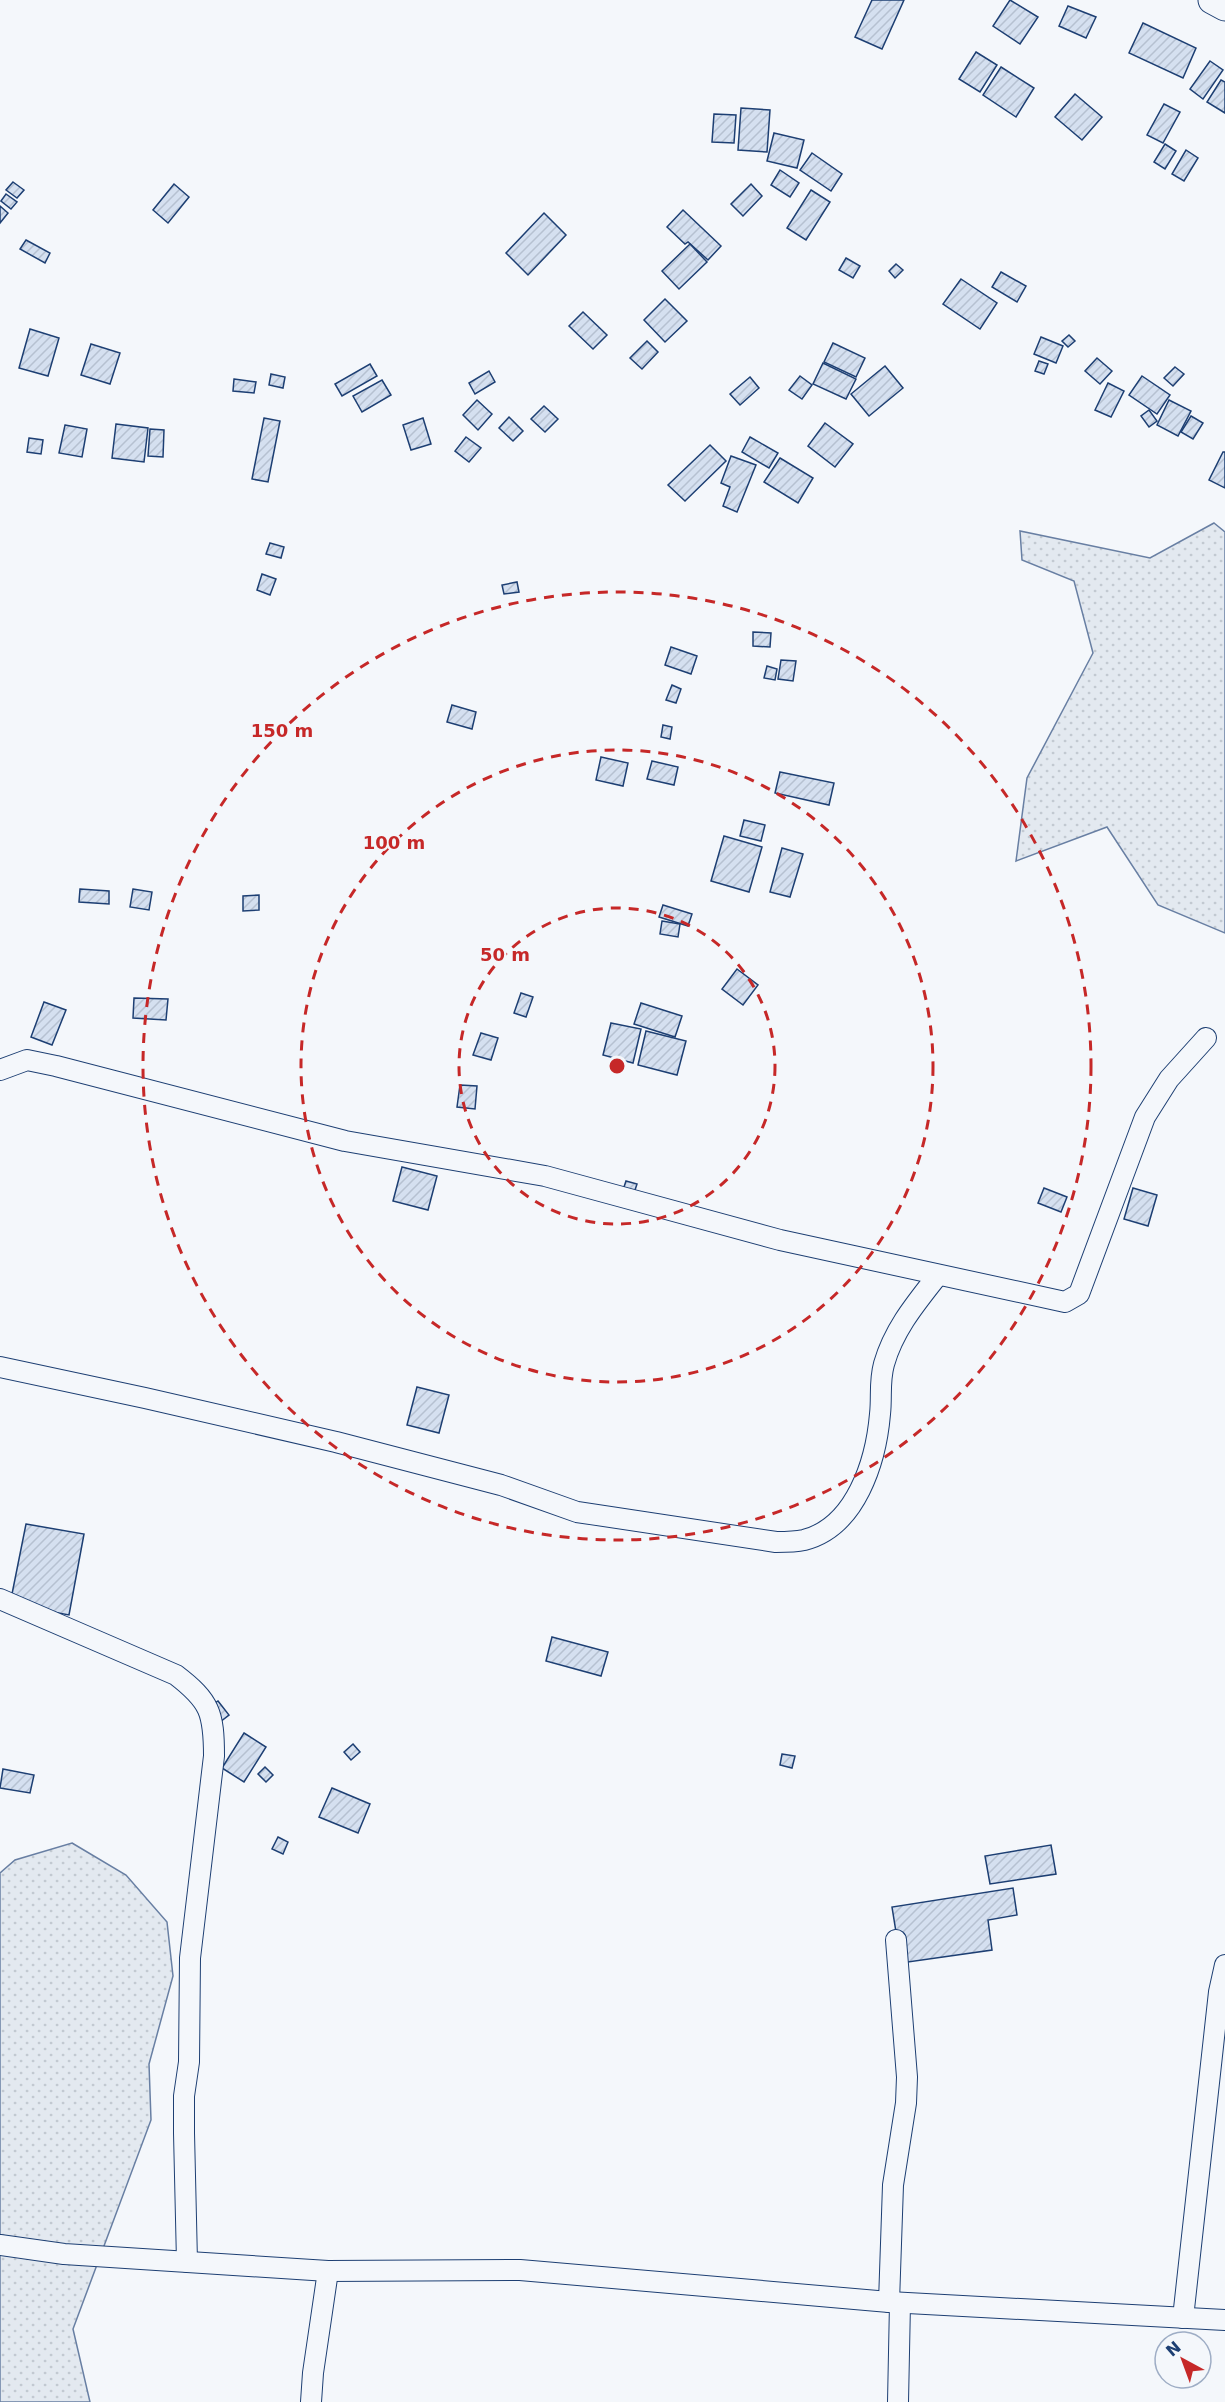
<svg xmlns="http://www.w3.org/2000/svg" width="1225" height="2402" viewBox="0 0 1225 2402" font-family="'DejaVu Sans',sans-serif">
<defs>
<pattern id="grass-dots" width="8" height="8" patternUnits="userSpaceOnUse" patternTransform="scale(1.5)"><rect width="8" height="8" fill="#e3e9f0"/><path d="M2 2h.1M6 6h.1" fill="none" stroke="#c2c9d1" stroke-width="1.8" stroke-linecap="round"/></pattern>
<pattern id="building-hatch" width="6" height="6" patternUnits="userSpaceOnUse" patternTransform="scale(1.5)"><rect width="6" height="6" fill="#d5e0f0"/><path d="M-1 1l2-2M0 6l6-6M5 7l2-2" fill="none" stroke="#b6c1d1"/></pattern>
</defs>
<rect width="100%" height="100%" fill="#f4f7fb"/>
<g fill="url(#grass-dots)" stroke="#687fa3" stroke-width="1.5">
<path d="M 1214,523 L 1225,532 L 1225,933 L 1158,905 L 1107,827 L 1016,861 L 1027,778 L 1093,653 L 1074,581 L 1022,560 L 1020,531 L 1150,558 Z"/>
<path d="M 72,1843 L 126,1875 L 167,1922 L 173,1976 L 149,2064 L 151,2120 L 73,2329 L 90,2402 L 0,2402 L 0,1873 L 15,1860 Z"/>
</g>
<g fill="url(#building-hatch)" stroke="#1d3f73" stroke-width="1.5">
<path d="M 872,0 L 904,0 L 882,49 L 855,37 Z"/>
<path d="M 1010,0 L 1038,17 L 1020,44 L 993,26 Z"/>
<path d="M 1068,6 L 1096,17 L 1086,38 L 1059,26 Z"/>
<path d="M 1143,23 L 1196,48 L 1183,78 L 1129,53 Z"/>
<path d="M 976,52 L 997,65 L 980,92 L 959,79 Z"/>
<path d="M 1210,61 L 1223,70 L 1203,99 L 1190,89 Z"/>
<path d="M 1001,67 L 1034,88 L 1016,117 L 983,95 Z"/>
<path d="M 1221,80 L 1225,82 L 1225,113 L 1207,102 Z"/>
<path d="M 1075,94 L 1102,117 L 1082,140 L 1055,117 Z"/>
<path d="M 1164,104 L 1180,112 L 1163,143 L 1147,135 Z"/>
<path d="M 741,108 L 770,110 L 767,152 L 738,150 Z"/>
<path d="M 714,114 L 736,115 L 734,143 L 712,142 Z"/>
<path d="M 774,133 L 804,140 L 797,168 L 767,161 Z"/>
<path d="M 1165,144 L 1176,151 L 1165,169 L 1154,162 Z"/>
<path d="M 1186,150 L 1198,158 L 1184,181 L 1172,174 Z"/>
<path d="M 812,153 L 842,174 L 831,191 L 800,170 Z"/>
<path d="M 780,170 L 799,183 L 790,197 L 771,185 Z"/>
<path d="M 13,182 L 24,190 L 17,198 L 6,190 Z"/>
<path d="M 174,184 L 189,197 L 168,223 L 153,210 Z"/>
<path d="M 751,184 L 762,196 L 743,216 L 731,204 Z"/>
<path d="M 811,190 L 830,202 L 806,240 L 787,228 Z"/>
<path d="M 6,194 L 17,202 L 11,209 L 1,201 Z"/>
<path d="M 0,206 L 8,213 L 0,223 Z"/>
<path d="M 683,210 L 721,246 L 708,260 L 688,242 L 685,244 L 667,227 Z"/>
<path d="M 544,213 L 566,235 L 528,275 L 506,253 Z"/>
<path d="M 26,240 L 50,253 L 45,263 L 20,249 Z"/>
<path d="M 690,244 L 707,262 L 679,289 L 662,271 Z"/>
<path d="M 846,258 L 860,266 L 853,278 L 839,270 Z"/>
<path d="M 896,264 L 903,270 L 895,278 L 889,271 Z"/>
<path d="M 1001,272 L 1026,286 L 1017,302 L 992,287 Z"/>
<path d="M 961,279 L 997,303 L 980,329 L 943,304 Z"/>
<path d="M 665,299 L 687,321 L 665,342 L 644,320 Z"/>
<path d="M 583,312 L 607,335 L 593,349 L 569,326 Z"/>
<path d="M 30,329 L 59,338 L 48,376 L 19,368 Z"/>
<path d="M 1069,335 L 1075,341 L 1068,347 L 1062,341 Z"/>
<path d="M 1041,337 L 1063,346 L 1056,363 L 1034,354 Z"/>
<path d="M 647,341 L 658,352 L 642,369 L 630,358 Z"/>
<path d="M 833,343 L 865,358 L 856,377 L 824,362 Z"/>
<path d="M 91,344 L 120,353 L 110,384 L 81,375 Z"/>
<path d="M 1097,358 L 1112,371 L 1100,384 L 1085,371 Z"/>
<path d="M 1039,361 L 1048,364 L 1044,374 L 1035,371 Z"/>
<path d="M 823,363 L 856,379 L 846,399 L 813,384 Z"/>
<path d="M 370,364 L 377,376 L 342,396 L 335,384 Z"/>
<path d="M 885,366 L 903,388 L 869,416 L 851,394 Z"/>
<path d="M 1175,367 L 1184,374 L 1173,386 L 1164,378 Z"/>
<path d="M 489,371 L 495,382 L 475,394 L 469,383 Z"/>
<path d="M 271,374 L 285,377 L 283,388 L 269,385 Z"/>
<path d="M 800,376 L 812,385 L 802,399 L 789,390 Z"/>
<path d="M 1142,376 L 1170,395 L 1157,414 L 1129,395 Z"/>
<path d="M 750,377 L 759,388 L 740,405 L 730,394 Z"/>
<path d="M 234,379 L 256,382 L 254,393 L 233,391 Z"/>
<path d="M 382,380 L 391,395 L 362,412 L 353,396 Z"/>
<path d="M 1108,383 L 1124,391 L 1111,417 L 1095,410 Z"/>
<path d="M 477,400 L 492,414 L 478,430 L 463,415 Z"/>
<path d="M 1169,400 L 1191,411 L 1178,436 L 1157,425 Z"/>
<path d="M 544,406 L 558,419 L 545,432 L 531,419 Z"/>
<path d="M 1149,410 L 1157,421 L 1149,427 L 1141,416 Z"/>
<path d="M 1191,416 L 1203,423 L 1193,439 L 1181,432 Z"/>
<path d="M 509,417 L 523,431 L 513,441 L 499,428 Z"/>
<path d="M 264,418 L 280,421 L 268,482 L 252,479 Z"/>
<path d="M 423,418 L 431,444 L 411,450 L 403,425 Z"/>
<path d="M 825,423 L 853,444 L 835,467 L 808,446 Z"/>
<path d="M 116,424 L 148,428 L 144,462 L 112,458 Z"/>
<path d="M 65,425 L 87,429 L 82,457 L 59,453 Z"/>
<path d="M 150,429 L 164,430 L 163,457 L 148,456 Z"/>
<path d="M 466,437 L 481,448 L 469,462 L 455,451 Z"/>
<path d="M 750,437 L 778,453 L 769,468 L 742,452 Z"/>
<path d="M 29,438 L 43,440 L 41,454 L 27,452 Z"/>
<path d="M 710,445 L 726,461 L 685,501 L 668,485 Z"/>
<path d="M 1223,452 L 1225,452 L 1225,488 L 1209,480 Z"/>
<path d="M 731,456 L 756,465 L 737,512 L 723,506 L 730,487 L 721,483 Z"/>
<path d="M 780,458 L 813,478 L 798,503 L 764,482 Z"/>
<path d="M 270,543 L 284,547 L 281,558 L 266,554 Z"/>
<path d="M 262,574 L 276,579 L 270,595 L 257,590 Z"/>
<path d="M 517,582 L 519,592 L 504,594 L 502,585 Z"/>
<path d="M 753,632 L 771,633 L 770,647 L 753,646 Z"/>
<path d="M 671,647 L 697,656 L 691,674 L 665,665 Z"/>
<path d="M 781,660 L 796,661 L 793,681 L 778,679 Z"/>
<path d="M 767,666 L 777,669 L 775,680 L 764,678 Z"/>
<path d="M 672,685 L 681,689 L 676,703 L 666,700 Z"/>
<path d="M 452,705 L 476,712 L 472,729 L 447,722 Z"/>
<path d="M 663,725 L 672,727 L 670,739 L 661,737 Z"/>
<path d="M 601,757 L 628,763 L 623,786 L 596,780 Z"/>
<path d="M 652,761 L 678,767 L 674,785 L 647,779 Z"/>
<path d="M 780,772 L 834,783 L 829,805 L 775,793 Z"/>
<path d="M 744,820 L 765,825 L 761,841 L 740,836 Z"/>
<path d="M 724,836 L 762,847 L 749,892 L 711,881 Z"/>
<path d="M 782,848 L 803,854 L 790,897 L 770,892 Z"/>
<path d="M 80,889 L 109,891 L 109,904 L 79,902 Z"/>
<path d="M 133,889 L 152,892 L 149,910 L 130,907 Z"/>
<path d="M 259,895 L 259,910 L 243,911 L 243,896 Z"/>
<path d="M 663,905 L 692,914 L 688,926 L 659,917 Z"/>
<path d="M 662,921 L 680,924 L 678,937 L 660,934 Z"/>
<path d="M 737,969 L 758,985 L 743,1005 L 722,989 Z"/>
<path d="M 521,993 L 533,997 L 526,1017 L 514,1013 Z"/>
<path d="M 134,998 L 168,999 L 166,1020 L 133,1018 Z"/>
<path d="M 44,1002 L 66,1010 L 52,1045 L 31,1037 Z"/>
<path d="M 641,1003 L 682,1016 L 675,1037 L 634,1024 Z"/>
<path d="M 611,1023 L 641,1029 L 633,1063 L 603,1055 Z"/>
<path d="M 646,1031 L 686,1041 L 677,1075 L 638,1065 Z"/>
<path d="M 481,1033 L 498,1038 L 491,1060 L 473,1055 Z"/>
<path d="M 460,1085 L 477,1086 L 475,1109 L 457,1107 Z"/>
<path d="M 402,1167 L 437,1176 L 428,1210 L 393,1201 Z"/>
<path d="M 626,1181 L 637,1184 L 634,1193 L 623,1190 Z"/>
<path d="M 1044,1188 L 1067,1197 L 1061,1212 L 1038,1203 Z"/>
<path d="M 1133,1188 L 1157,1195 L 1148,1226 L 1124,1219 Z"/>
<path d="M 417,1387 L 449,1395 L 439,1433 L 407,1425 Z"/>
<path d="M 26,1524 L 84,1534 L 69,1615 L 10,1604 Z"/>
<path d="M 552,1637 L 608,1652 L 601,1676 L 546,1661 Z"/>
<path d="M 218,1701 L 229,1715 L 220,1722 L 209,1707 Z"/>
<path d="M 244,1733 L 266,1747 L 244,1782 L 222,1768 Z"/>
<path d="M 353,1744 L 360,1752 L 351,1760 L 344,1752 Z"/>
<path d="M 782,1754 L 795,1756 L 792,1768 L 780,1765 Z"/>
<path d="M 265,1767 L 273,1775 L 266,1782 L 258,1774 Z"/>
<path d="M 3,1769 L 34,1775 L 30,1793 L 0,1788 Z"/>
<path d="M 332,1788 L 370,1804 L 358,1833 L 319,1817 Z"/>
<path d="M 278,1837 L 288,1842 L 283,1854 L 272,1849 Z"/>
<path d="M 1051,1845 L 1056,1874 L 990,1884 L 985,1856 Z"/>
<path d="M 1013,1888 L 1017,1915 L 988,1920 L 992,1950 L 901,1963 L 892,1907 Z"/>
</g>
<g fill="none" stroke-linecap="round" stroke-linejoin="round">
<defs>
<g id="minor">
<path d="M 0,1070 L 27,1060 L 56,1066 L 345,1141 L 545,1176 L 780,1240 L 1065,1302 L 1079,1294 L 1145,1117 L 1169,1079 L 1206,1038"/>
<path d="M 0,1367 L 145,1398 L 336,1442 L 501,1485 L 577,1512 L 776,1542 C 785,1542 795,1542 804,1540 C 856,1527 876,1461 880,1414 C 882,1397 879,1382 884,1364 C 894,1329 916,1303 938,1275"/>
<path d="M 0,1599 L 176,1675 C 210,1701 214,1713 214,1756 L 190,1958 L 189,2062 L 184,2096 L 184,2133 L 187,2262"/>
<path d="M 0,2245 L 64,2254 L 328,2271 L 520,2270 L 889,2302 L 1225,2320"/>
<path d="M 889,2302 L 893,2185 L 906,2103 L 907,2077 L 896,1940"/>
<path d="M 1183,2318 L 1219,1992 L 1225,1965"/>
<path d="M 311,2402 L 313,2373 L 328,2271"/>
<path d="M 898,2402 L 900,2303"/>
</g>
<path id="secondary" d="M 1212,0 L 1225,7"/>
</defs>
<use href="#minor" stroke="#1d3f73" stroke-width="22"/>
<use href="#secondary" stroke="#1d3f73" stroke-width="29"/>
<use href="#minor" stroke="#f4f7fb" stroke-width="20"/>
<use href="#secondary" stroke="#f4f7fb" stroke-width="27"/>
</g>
<g fill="none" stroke="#c62828" stroke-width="3" stroke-dasharray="10 8">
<circle cx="617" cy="1066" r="158"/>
<circle cx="617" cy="1066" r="316"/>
<circle cx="617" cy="1066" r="474"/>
</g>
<circle cx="617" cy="1066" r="9" fill="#c62828" stroke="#f4f7fb" stroke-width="3"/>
<g font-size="18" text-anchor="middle" font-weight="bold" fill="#c62828" stroke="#f4f7fb" stroke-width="4.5" stroke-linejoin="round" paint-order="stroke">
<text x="282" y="737">150 m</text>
<text x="394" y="849">100 m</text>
<text x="505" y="961">50 m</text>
</g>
<g transform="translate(1183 2360) rotate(319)"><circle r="28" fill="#f4f7fb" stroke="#9eadc5" stroke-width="1.5"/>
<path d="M0-4.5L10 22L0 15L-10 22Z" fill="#c62828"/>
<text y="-9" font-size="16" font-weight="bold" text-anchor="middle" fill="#1d3f73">N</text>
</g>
</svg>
